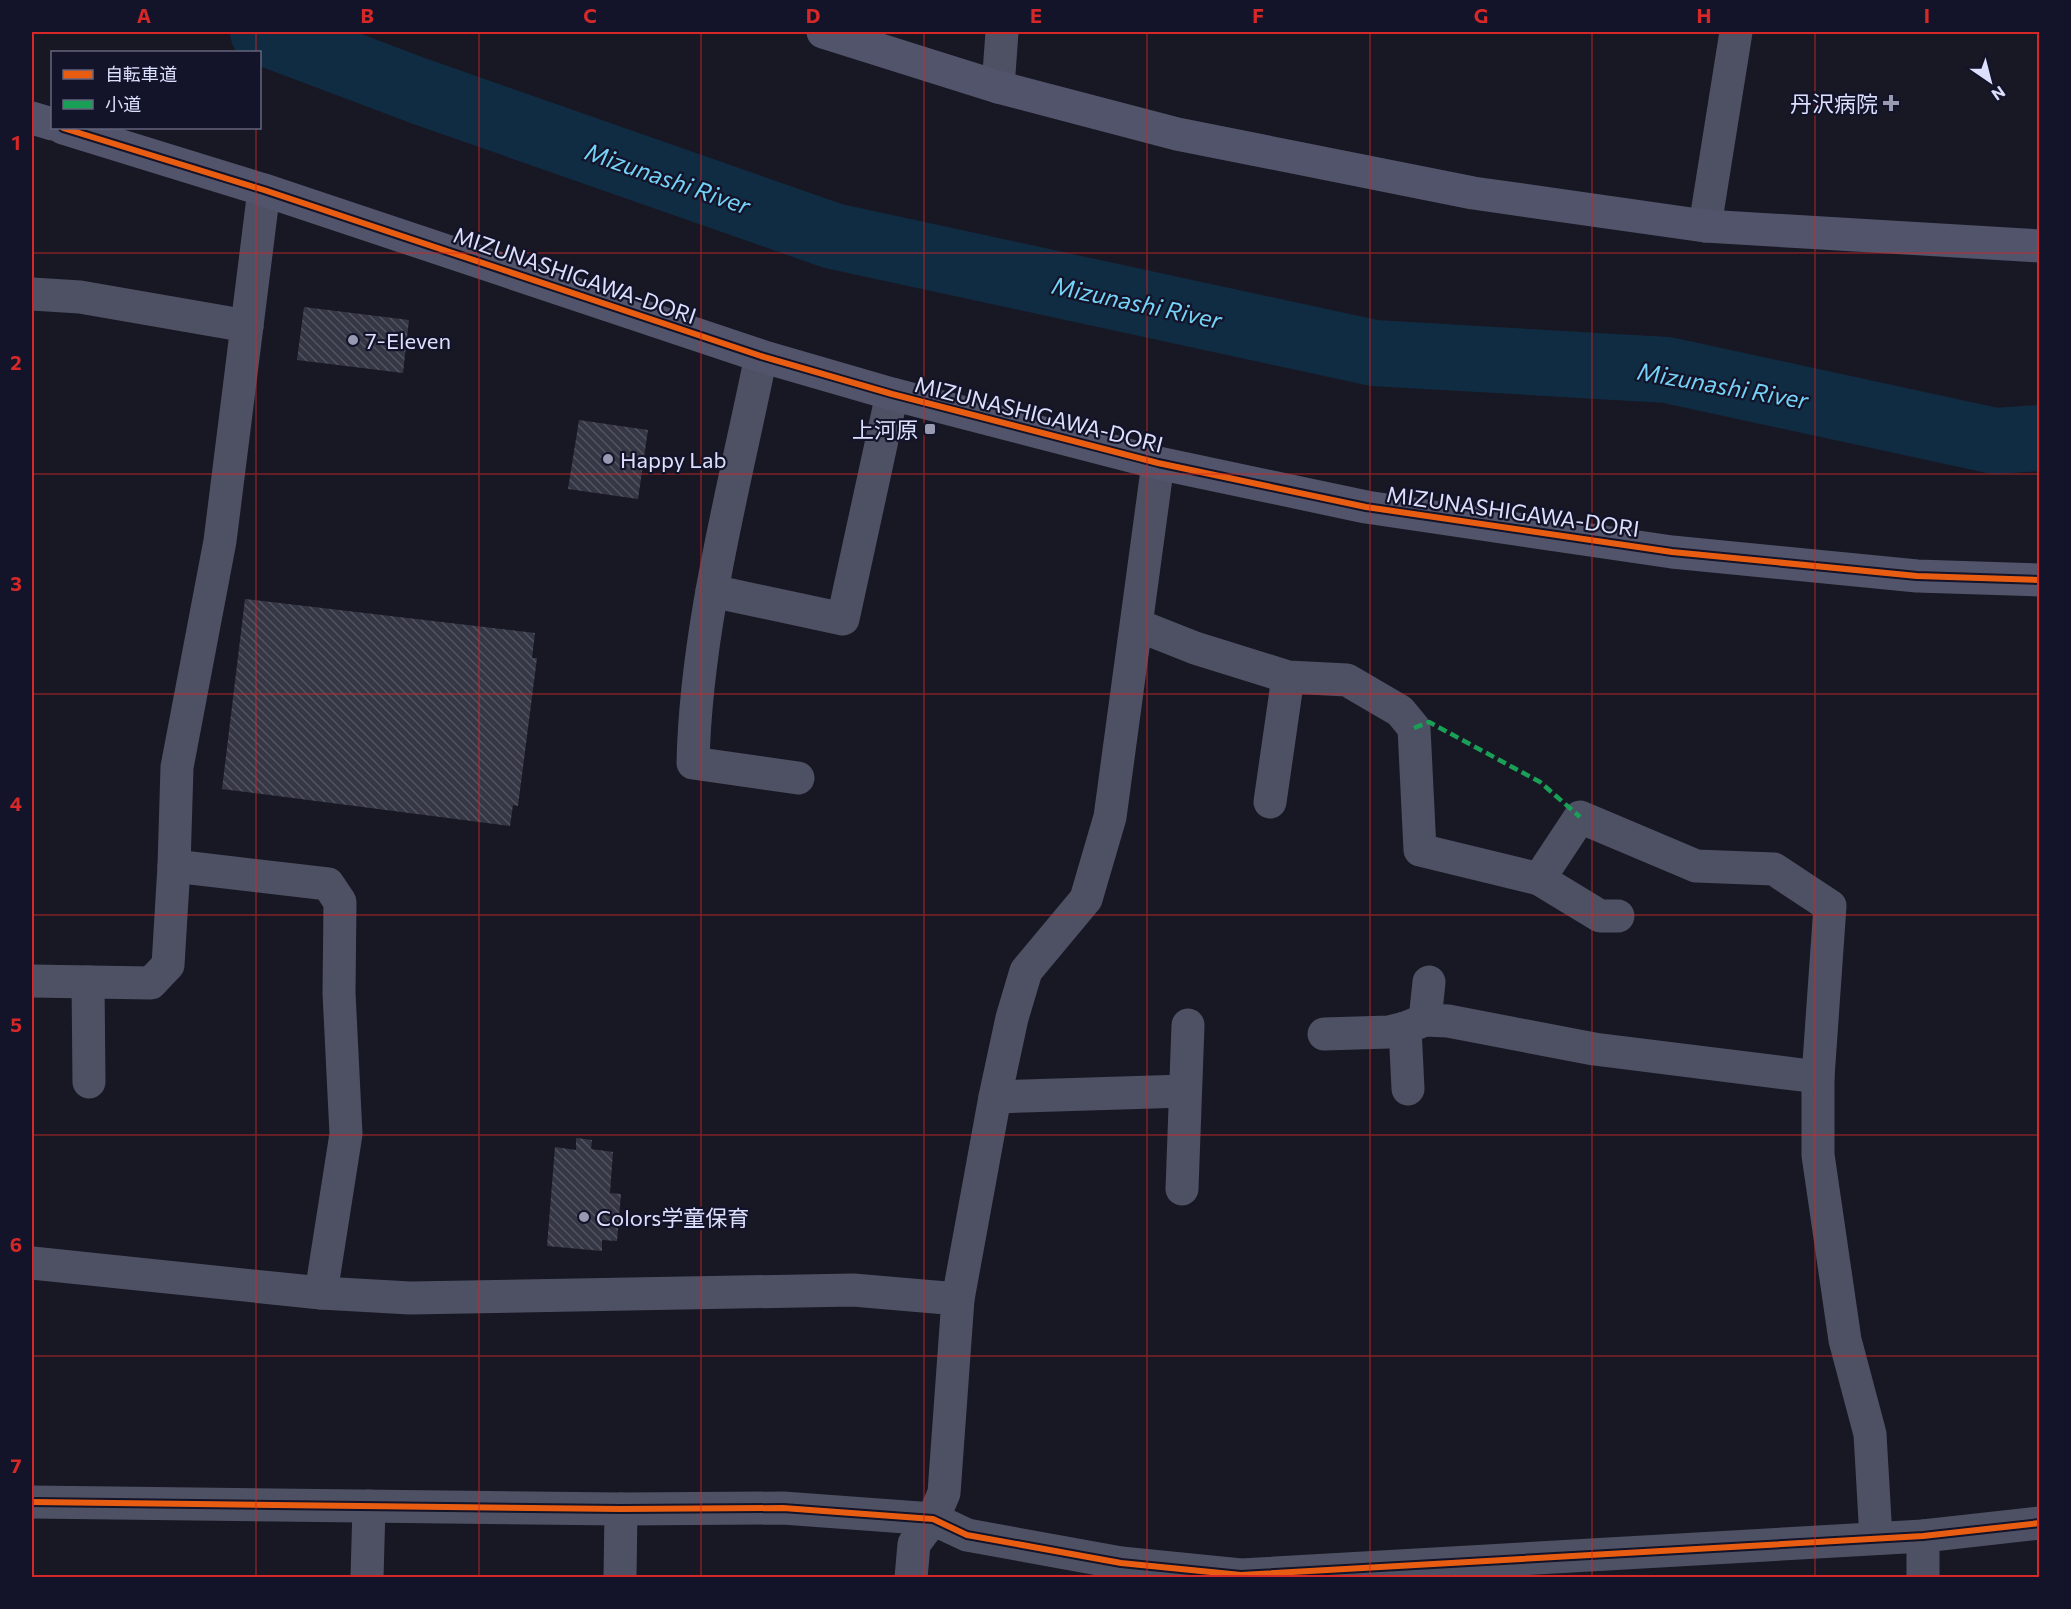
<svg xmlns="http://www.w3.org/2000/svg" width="2071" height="1609" viewBox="0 0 2071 1609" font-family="Commissioner,'Noto Sans JP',sans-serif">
<defs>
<pattern id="building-back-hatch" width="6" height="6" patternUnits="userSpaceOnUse" patternTransform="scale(1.5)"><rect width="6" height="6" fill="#363745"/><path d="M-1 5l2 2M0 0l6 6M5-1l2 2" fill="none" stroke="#535461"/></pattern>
</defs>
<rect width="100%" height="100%" fill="#181824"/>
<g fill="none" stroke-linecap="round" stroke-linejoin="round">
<path stroke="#102c43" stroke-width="66" d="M 263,32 L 419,91 L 833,236 L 1374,353 L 1667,370 L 1995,441 L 2040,438"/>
</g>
<g fill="url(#building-back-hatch)">
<path d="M 304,307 L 409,320 L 403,373 L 297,360 Z"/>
<path d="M 579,420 L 648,430 L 638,499 L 568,489 Z"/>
<path d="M 245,599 L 535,633 L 532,658 L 537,658 L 518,806 L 513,805 L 510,826 L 222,789 Z"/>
<path d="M 576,1138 L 592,1140 L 591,1149 L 613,1152 L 610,1193 L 621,1194 L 617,1241 L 602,1240 L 602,1251 L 547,1246 L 555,1147 L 576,1150 Z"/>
</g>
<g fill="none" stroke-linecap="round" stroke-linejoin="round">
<g stroke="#4e5164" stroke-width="33">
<path d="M 998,87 L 1002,32"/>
<path d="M 1705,226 L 1736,32"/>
<path d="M 32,294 L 80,297 L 247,326"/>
<path d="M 761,356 C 734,489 696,628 693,763 L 798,778"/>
<path d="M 712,591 L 843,619 L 892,394"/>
<path d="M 1137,625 L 1195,648 L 1288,677 L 1347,680 L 1400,711 L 1414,728 L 1420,850 L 1539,879 L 1600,916 L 1618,916"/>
<path d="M 1270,802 L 1288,677"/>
<path d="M 174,866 L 328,884 L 340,902 L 339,993 L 346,1134 L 321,1293"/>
<path d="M 1539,879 L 1580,817 L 1696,866 L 1774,869 L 1830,906 L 1818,1077 L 1818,1155 L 1845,1340 L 1870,1434 L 1876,1538"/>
<path d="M 32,981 L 151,983 L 168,965 L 174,866 L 177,767 L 220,541 L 264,190"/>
<path d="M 88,982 L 89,1082"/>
<path d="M 1425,1020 L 1429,982"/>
<path d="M 1405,1028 L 1408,1089"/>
<path d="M 1324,1034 L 1389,1032 L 1405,1028 L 1425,1020 L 1448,1021 L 1594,1049 L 1818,1077"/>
<path d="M 995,1097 L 1185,1091"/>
<path d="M 1182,1189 L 1188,1025"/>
<path d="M 32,1263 L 321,1293 L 410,1298 L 853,1290 L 958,1299"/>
<path d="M 32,1502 L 621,1509 L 783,1508 L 933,1519 L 967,1535 L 1121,1563 L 1241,1575 L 1923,1536 L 2040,1523"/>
<path d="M 1923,1536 L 1923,1578"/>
<path d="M 367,1578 L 369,1506"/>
<path d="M 620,1578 L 621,1509"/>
<path d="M 911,1578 L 914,1544 L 933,1519 L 944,1493 L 958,1299 L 995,1097 L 1012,1018 L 1026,971 L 1086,899 L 1110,817 L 1158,463"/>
</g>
<g stroke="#51546a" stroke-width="33">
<path d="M 823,32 L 998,87 L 1177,134 L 1473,193 L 1705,226 L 2040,246"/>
<path d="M 32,118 L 52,124"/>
<path d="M 63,128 L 264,190 L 761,356 L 892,394 L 1158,463 L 1366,507 L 1672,552 L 1917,576 L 2040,580"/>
</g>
<path stroke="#1a9f57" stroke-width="4.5" stroke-dasharray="9 4.5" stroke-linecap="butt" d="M 1414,728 L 1429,722 L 1540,782 L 1580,817"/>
<defs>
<g id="cycleway">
<path d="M 63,128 L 264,190 L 761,356 L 892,394 L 1158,463 L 1366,507 L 1672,552 L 1917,576 L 2040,580"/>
<path d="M 32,1502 L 621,1509 L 783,1508 L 933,1519 L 967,1535 L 1121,1563 L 1241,1575 L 1923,1536 L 2040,1523"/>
</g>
</defs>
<use href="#cycleway" stroke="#131329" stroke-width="10"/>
<use href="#cycleway" stroke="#e95d12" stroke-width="6"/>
</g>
<path fill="none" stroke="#d62828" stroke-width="1.5" stroke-opacity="0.55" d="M 256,32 L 256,52M 479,32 L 479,1578M 701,32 L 701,1578M 924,32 L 924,1578M 1147,32 L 1147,1578M 1370,32 L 1370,1578M 1592,32 L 1592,1578M 1815,32 L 1815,1578M 256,128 L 256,1578M 32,253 L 2040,253M 32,474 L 2040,474M 32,694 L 2040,694M 32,915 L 2040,915M 32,1135 L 2040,1135M 32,1356 L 2040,1356"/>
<g fill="#989ab1" stroke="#131329" stroke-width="2">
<path d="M1888 94h6v6h6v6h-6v6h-6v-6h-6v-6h6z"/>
<circle cx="353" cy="340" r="6"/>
<rect x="924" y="423" width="12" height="12" rx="3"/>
<circle cx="608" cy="459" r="6"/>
<circle cx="584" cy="1217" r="6"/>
</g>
<g text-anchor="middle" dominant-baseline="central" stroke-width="4.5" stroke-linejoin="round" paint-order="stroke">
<g font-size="22" fill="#dde0fd" stroke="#131329" text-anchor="start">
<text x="1878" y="103" text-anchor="end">丹沢病院</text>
<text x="365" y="340">7-Eleven</text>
<text x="918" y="429" text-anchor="end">上河原</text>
<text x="620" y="459">Happy Lab</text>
<text x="596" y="1217">Colors学童保育</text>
</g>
<g font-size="22" fill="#dde0fd" stroke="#131329">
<text transform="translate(575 275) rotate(19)">MIZUNASHIGAWA-DORI</text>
<text transform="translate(1039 414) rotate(14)">MIZUNASHIGAWA-DORI</text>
<text transform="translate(1513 511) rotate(8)">MIZUNASHIGAWA-DORI</text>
</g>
<g font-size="24" font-style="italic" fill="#73d2f5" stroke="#131329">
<text transform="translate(668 178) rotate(19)">Mizunashi River</text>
<text transform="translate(1137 302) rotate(12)">Mizunashi River</text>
<text transform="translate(1723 385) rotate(10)">Mizunashi River</text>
</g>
</g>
<rect width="2071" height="1609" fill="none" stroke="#131329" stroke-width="66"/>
<rect x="51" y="51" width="210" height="78" fill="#131329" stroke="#64657e" stroke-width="1.5"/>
<rect x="63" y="70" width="30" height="9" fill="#e95d12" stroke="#64657e" stroke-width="1.5"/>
<text x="105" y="81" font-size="18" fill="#dde0fd">自転車道</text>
<rect x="63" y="100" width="30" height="9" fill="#1a9f57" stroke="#64657e" stroke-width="1.5"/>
<text x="105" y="111" font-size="18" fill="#dde0fd">小道</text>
<g transform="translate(1990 81) rotate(145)" stroke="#131329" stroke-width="4.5" paint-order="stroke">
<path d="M0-4.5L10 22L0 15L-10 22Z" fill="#dde0fd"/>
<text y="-9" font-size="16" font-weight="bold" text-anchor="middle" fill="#dde0fd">N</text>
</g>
<rect x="33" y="33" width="2005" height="1543" fill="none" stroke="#d62828" stroke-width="2"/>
<g font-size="20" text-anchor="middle" font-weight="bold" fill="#d62828">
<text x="144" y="23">A</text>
<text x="367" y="23">B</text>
<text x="590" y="23">C</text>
<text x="813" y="23">D</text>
<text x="1036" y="23">E</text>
<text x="1258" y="23">F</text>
<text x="1481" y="23">G</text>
<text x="1704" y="23">H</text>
<text x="1927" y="23">I</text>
<text x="16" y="150">1</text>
<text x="16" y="370">2</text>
<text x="16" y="591">3</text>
<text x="16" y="811">4</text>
<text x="16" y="1032">5</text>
<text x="16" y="1252">6</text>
<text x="16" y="1473">7</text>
</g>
</svg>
